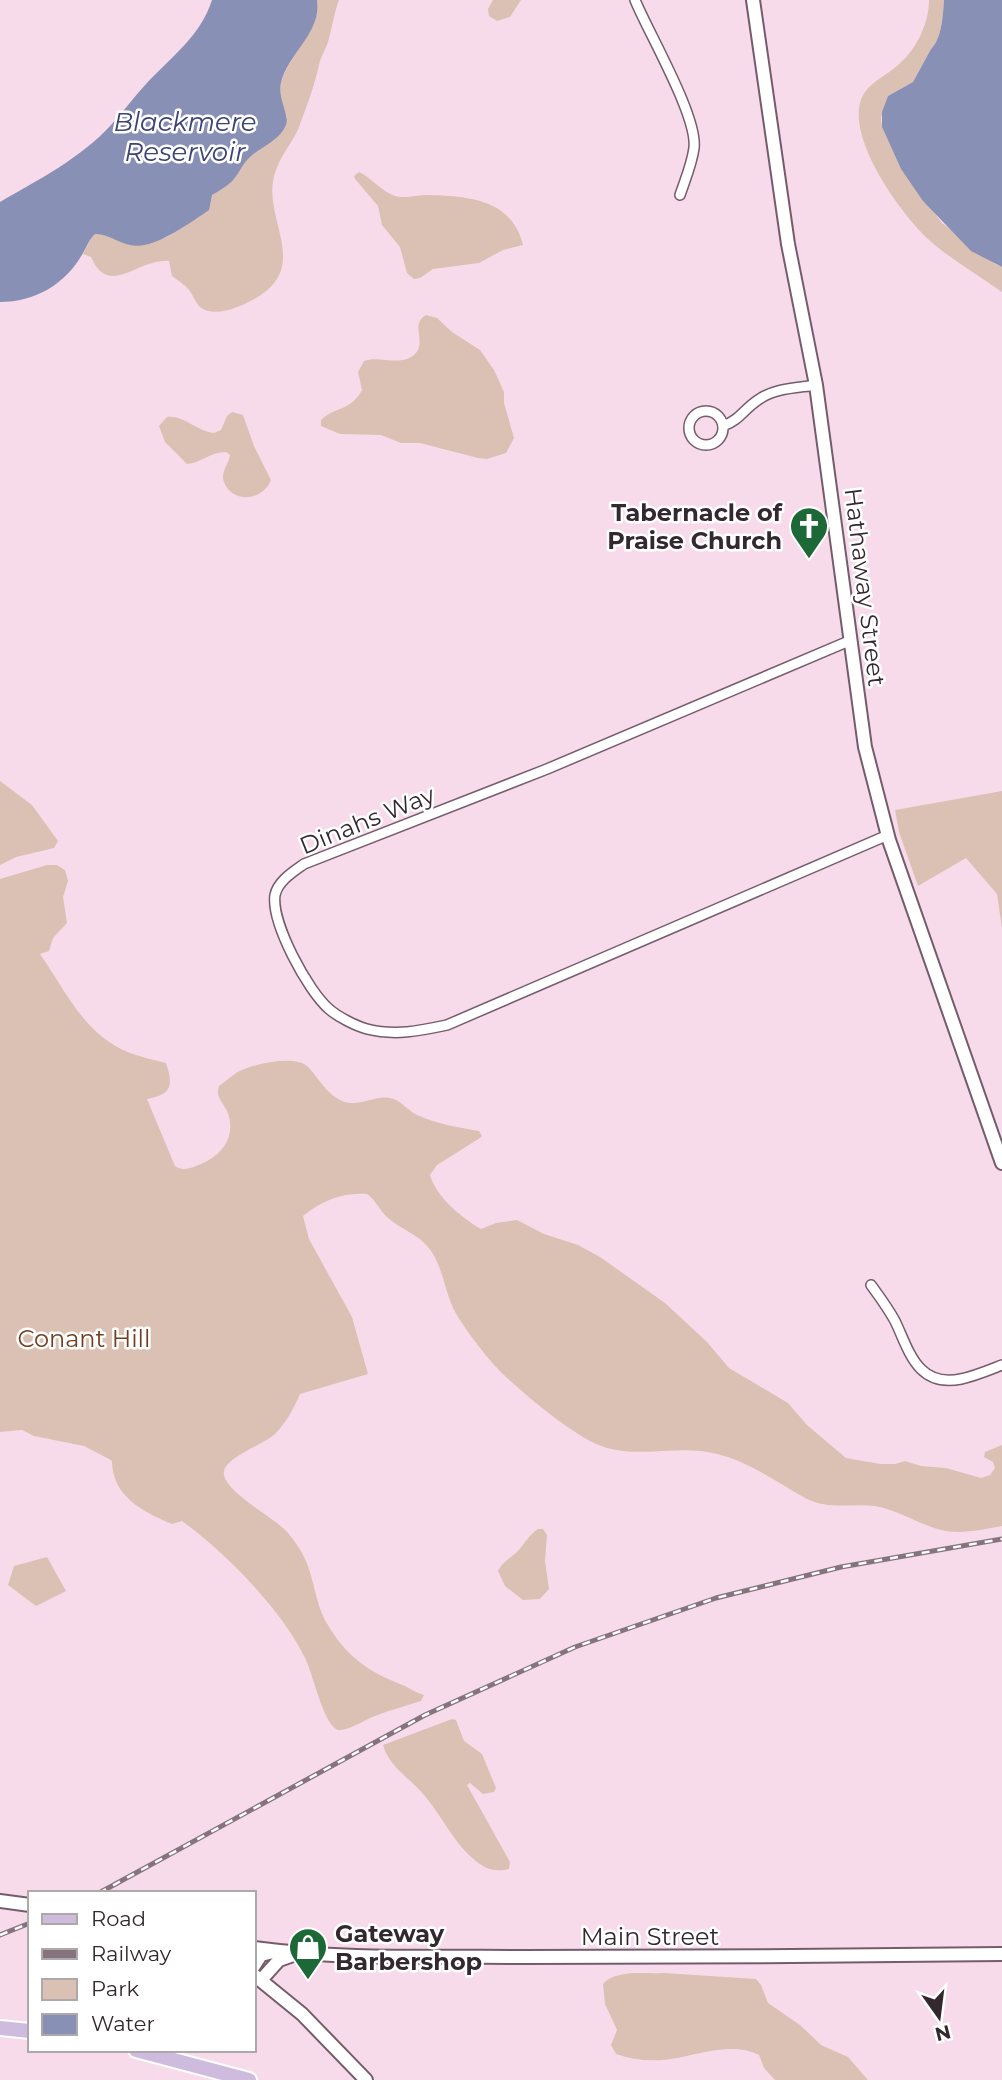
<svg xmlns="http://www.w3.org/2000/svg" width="1002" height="2080" viewBox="0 0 1002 2080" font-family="Montserrat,sans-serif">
<rect width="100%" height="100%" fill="#f8dbeb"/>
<g fill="#dbc1b4">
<path d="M 317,0 L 339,0 C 334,13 332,28 328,42 C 326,48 322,55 320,61 C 315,84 307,106 299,127 C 293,142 281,155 276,170 C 258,216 314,264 256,298 C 242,306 215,319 200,307 C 195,302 193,295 189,290 C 184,284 177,280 172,276 L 169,261 C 138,258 109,299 91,257 L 83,254 L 94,233 L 101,233 L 130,245 L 141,245 L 167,237 L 190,223 L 212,195 L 234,179 L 248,158 L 275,138 L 287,117 C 284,111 281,103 280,96 C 278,60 322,37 317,0 Z"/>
<path d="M 493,0 L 521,0 L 510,17 L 497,21 L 489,16 L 488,9 Z"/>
<path d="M 929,0 L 944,0 C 943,14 942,39 931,49 L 913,82 L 888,96 L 881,118 L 882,127 L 901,169 L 942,223 L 995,264 L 1002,267 L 1002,292 C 978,275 950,259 928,239 C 900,213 839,129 865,92 C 874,80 887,75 898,65 C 916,50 929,24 929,0 Z"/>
<path d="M 359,172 C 372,178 381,191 395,196 C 405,199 417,195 427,195 C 468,196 512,199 523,245 L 503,250 L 479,263 L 433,269 L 420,278 L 414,279 L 407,273 L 400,247 L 382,225 L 378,206 L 355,179 L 354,176 Z"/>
<path d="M 426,315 L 437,318 L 452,332 L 480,350 L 494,370 L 504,392 L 504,403 L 514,438 L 506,453 L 487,459 L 478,458 L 420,443 L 401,443 L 381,435 L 340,434 L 321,426 L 321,420 C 336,406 351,411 362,390 L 358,372 L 364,361 C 379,355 399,367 414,355 C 428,343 409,324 426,315 Z"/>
<path d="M 232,412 L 243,415 L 254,446 L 271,480 C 263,501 232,504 224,482 C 220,472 229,464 230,455 L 226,452 C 210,452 201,463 187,464 L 165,442 L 159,426 L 167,417 C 184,415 196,431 214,433 L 221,430 L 227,416 Z"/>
<path d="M 0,781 L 32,805 L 58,841 L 54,848 L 16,857 L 0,865 Z"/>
<path d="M 1002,791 L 1002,928 L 997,894 L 966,858 L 918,886 L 899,832 L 895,810 Z"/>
<path d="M 47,865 L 57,865 L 65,870 L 68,881 L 63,897 L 67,923 L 53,938 L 49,951 L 40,954 C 66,991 84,1035 130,1053 C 141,1057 154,1060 166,1063 C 174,1087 171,1094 147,1099 L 175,1166 C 184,1172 191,1168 201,1164 C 223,1155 237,1135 227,1111 C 223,1102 215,1097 219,1086 C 225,1082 230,1077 236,1073 C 250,1064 296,1054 308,1067 C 319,1078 326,1094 342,1101 C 359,1108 374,1095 390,1098 C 401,1100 407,1110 417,1115 C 434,1123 460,1128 479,1131 L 482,1136 L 480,1138 L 437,1165 L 430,1175 C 437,1198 461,1217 481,1229 L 496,1223 L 517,1220 L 544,1234 L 578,1245 L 600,1257 L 665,1303 L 707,1342 L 729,1368 L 788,1403 L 807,1425 L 846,1458 L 880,1464 L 895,1464 L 905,1461 L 921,1466 L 946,1468 L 981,1478 L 990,1475 L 995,1468 L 993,1462 L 984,1457 L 985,1452 L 1002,1445 L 1002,1526 C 980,1530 956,1536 934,1528 C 914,1521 896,1510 875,1506 C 852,1503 829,1510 807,1499 C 778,1483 750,1462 717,1454 C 681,1444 643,1458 607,1448 C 579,1441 525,1395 504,1375 C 489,1361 462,1326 453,1308 C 445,1290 443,1271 433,1254 C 422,1235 403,1231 388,1218 C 380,1211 376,1200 367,1194 C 343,1192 321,1201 303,1216 L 309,1239 L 352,1317 L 368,1374 L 300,1394 C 294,1408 286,1423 275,1434 C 263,1445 228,1456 224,1471 C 220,1490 277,1519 288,1533 C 294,1540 301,1550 305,1559 C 314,1578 315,1601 325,1620 C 345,1656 368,1672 405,1686 C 411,1689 417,1693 424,1695 L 421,1701 C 406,1706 390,1710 375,1716 C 365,1720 356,1726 346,1729 C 342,1730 339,1731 336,1729 C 323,1721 313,1675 306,1660 C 284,1612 225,1552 182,1521 L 172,1524 C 143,1512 112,1496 112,1461 L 109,1459 L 84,1446 L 34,1436 L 22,1430 L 0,1432 L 0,879 Z"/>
<path d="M 538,1529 L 543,1529 L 547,1535 L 545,1561 L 549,1589 L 540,1599 L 523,1600 L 505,1586 L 498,1571 C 503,1561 511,1558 518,1551 C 525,1543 529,1535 538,1529 Z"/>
<path d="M 47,1557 L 66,1591 L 36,1606 L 8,1585 L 14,1566 Z"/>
<path d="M 452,1719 L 456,1720 L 464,1741 L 482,1754 L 496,1788 L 494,1792 L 483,1794 L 470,1783 L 467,1785 L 510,1862 L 509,1869 C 501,1871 490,1871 483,1866 C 456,1849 444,1818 424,1795 C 410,1778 389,1767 383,1745 Z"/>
<path d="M 664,1973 L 756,1979 L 761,1985 L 768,2003 L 800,2025 L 821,2045 L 848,2057 L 868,2080 L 775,2080 L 764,2068 L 759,2055 C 734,2042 703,2053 677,2058 C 657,2062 635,2061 616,2054 L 611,2045 L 617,2030 L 605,2004 L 603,1984 C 615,1969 647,1974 664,1973 Z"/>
</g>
<g fill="#8890b5">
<path d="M 212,0 L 317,0 C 322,33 288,53 281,83 C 277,97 290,116 286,125 C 280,140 261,147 250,157 C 243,163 240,172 234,179 C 228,186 220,190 212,195 L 209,210 C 191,222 153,251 130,245 C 119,243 106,233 95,234 C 89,240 87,246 83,253 C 66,284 35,302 0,302 L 0,202 C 38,180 81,158 111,125 C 123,112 134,97 146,84 C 171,57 200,37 212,0 Z"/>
<path d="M 944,0 L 1002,0 L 1002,267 L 971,251 L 923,201 L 901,169 L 882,127 L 882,112 L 888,96 L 913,82 L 931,49 C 942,39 943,14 944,0 Z"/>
</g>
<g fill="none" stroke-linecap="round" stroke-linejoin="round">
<defs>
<g id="street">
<path d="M 635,0 C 648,32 698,117 694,148 C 692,164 685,180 680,195"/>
<circle cx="706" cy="428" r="17"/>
<path d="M 723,426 C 740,420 744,409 758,400 C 774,388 797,388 816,385"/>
<path d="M 849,641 L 547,769 L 304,864 C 293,872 278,881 275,895 C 271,923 308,991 329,1009 C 338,1017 356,1026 367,1029 C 395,1036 419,1031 447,1025 L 888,835"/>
<path d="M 871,1285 C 879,1296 888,1308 895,1321 C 909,1350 917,1388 961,1379 C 975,1376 989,1370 1002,1365"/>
</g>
<g id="secondary">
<path d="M 753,0 L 788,244 L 816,385 L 865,747 L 889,840 L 1002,1163"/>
<path d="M 0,1901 L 30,1905"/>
<path d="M 254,1948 C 343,1960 434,1956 524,1957 C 683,1957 843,1956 1002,1954"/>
<path d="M 254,1966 L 261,1955 L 273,1952"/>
<path d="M 254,1975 L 302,2014 L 366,2080"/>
<path d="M 261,1980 L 279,1960 L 293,1955"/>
</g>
<g id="primary">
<path d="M 0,2028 L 30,2031"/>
<path d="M 136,2050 L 249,2080"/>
</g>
</defs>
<use href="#street" stroke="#755c6b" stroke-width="12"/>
<use href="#secondary" stroke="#755c6b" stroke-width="16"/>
<use href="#primary" stroke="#fff" stroke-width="18"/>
<use href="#street" stroke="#fff" stroke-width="9"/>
<use href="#secondary" stroke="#fff" stroke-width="12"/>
<use href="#primary" stroke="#cebbde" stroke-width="14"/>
<defs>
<g id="rail">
<path d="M 99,1893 L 425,1715 L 575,1647 L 716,1598 L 841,1567 L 1002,1539"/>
<path d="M 0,1935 L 30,1923"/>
</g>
</defs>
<use href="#rail" stroke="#85737d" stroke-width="5"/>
<use href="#rail" stroke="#fff" stroke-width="2.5" stroke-dasharray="8" stroke-linecap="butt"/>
</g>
<defs>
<symbol id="church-pin" viewBox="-11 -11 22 30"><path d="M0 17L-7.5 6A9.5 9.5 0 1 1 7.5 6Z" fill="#1d6837" stroke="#fff"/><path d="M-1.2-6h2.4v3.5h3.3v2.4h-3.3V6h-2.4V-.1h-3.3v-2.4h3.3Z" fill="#fff"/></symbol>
<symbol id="shop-pin" viewBox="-11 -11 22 30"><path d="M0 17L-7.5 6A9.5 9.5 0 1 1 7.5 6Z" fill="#1d6837" stroke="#fff"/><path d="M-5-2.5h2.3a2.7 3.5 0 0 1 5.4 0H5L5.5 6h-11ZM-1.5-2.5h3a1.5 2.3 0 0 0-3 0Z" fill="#fff"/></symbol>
</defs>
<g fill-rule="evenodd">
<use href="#church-pin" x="787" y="504" width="44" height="60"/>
<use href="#shop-pin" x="286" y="1925" width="44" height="60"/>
</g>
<g text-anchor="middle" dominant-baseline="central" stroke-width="5" stroke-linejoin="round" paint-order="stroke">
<g font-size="24" font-weight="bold" fill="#32282e" stroke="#fff" text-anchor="end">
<text x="782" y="512">Tabernacle of<tspan x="782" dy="28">Praise Church</tspan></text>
<text x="335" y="1933" text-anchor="start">Gateway<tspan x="335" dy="28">Barbershop</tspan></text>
</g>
<g font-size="24" fill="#32282e" stroke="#fff">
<text transform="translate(865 587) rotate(83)">Hathaway Street</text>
<text transform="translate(367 820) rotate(-22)">Dinahs Way</text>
<text x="650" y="1936">Main Street</text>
</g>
<g font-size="24" fill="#733e1f" stroke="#fff">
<text x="84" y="1338">Conant Hill</text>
</g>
<g font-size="26" font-style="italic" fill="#3c4477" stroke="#fff">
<text x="185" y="122">Blackmere<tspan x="185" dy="30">Reservoir</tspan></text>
</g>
</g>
<rect x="28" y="1891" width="228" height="161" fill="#ffffff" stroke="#ada9ab" stroke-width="2"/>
<rect x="42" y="1914" width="35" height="10" fill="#cebbde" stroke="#ada9ab" stroke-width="2"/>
<text x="91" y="1926" font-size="21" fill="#32282e">Road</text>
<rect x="42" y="1949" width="35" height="10" fill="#85737d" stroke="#ada9ab" stroke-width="2"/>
<text x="91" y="1961" font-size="21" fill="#32282e">Railway</text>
<rect x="42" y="1979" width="35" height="21" fill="#dbc1b4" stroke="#ada9ab" stroke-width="2"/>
<text x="91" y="1996" font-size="21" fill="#32282e">Park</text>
<rect x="42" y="2014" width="35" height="21" fill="#8890b5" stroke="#ada9ab" stroke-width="2"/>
<text x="91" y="2031" font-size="21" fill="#32282e">Water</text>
<g transform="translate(939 2017) rotate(166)" stroke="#ffffff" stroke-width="5" paint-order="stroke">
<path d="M0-5L12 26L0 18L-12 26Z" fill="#32282e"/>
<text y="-10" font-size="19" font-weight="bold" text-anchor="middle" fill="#32282e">N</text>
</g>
</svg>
